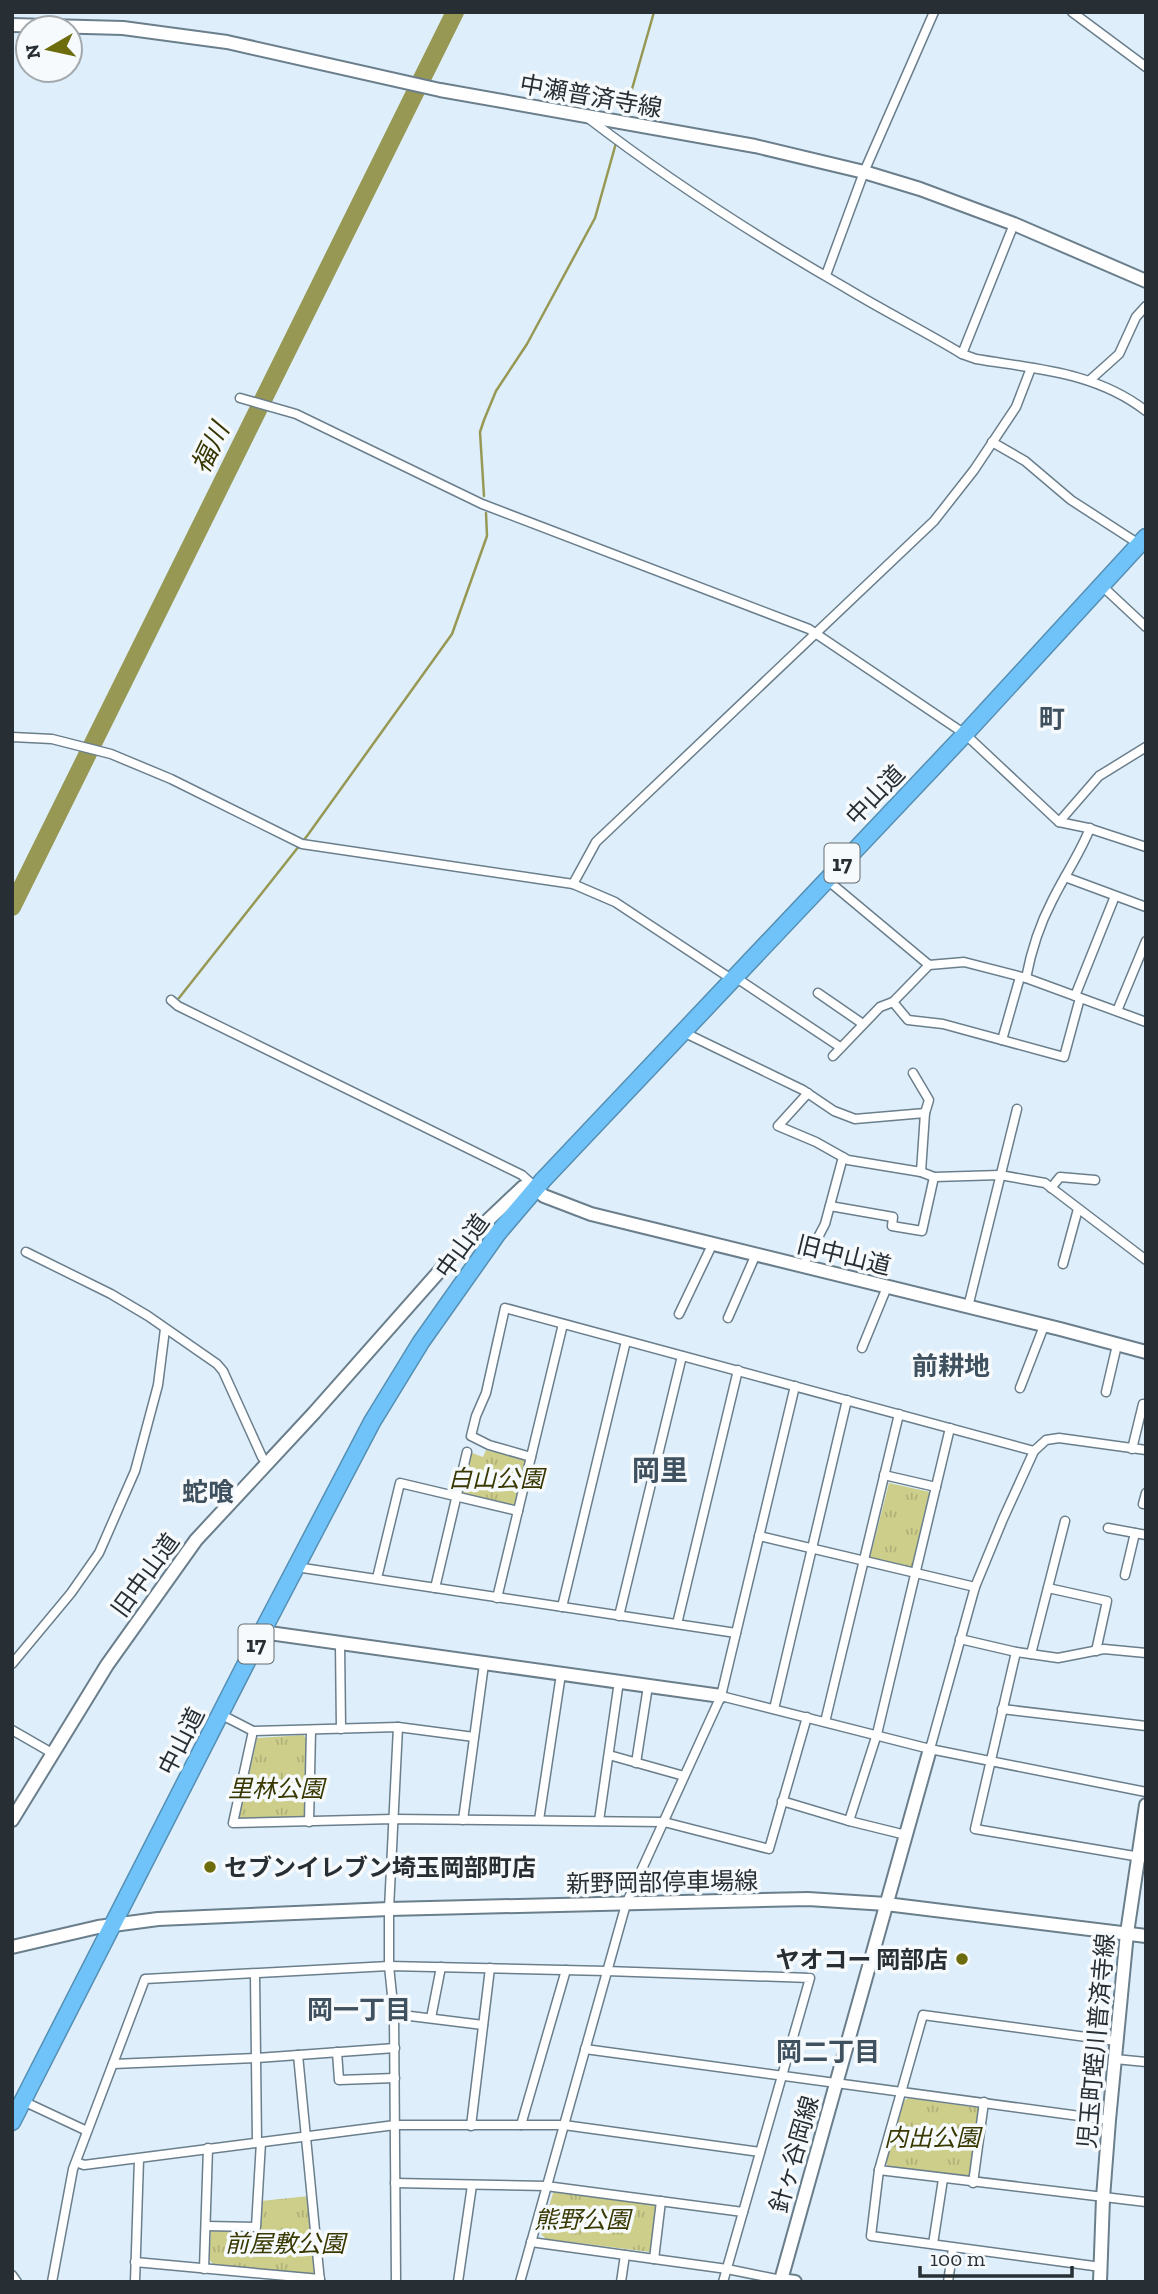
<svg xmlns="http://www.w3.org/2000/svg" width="1158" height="2294" viewBox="0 0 1158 2294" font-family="'Zilla Slab','Noto Sans JP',serif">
<defs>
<pattern id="park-tufts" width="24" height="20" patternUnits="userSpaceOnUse" patternTransform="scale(1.75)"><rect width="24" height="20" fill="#cdce8a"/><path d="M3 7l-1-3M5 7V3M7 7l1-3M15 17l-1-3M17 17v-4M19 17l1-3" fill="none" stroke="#b0b178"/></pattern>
</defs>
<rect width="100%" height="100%" fill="#deeffb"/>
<g fill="url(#park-tufts)">
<path d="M 486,1450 L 524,1458 L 526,1461 L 514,1506 L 462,1494 L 466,1465 L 472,1453 L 483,1457 Z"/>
<path d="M 889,1483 L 930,1492 L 912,1568 L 870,1557 Z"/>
<path d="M 303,1735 L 307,1739 L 304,1817 L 239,1819 L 257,1738 Z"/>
<path d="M 908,2098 L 980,2108 L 970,2178 L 889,2167 L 886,2163 L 904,2101 Z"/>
<path d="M 555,2191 L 656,2205 L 650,2252 L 546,2239 L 541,2234 L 553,2193 Z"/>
<path d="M 309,2196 L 316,2272 L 313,2275 L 213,2264 L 209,2259 L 211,2229 L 259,2229 L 261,2201 Z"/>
</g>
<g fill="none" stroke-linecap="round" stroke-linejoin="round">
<g stroke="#979854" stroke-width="2.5">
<path d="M 624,117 L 654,12"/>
<path d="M 484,496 L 480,432 L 484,420 L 496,391 L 527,344 L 595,218 L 616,143"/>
<path d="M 179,998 L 307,836 L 452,634 L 487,536 L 486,513"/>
</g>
<path stroke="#979854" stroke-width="18" d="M 12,907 L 455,12"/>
<defs>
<g id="street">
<path d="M 1072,12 L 1146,67"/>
<path d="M 588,118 C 670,181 757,237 846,288 C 884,311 924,331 962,354 L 976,359 C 1036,369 1096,372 1146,411"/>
<path d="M 826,275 L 864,172 L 934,12"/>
<path d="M 962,354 L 1014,224"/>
<path d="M 1090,380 L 1119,354 L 1136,317 L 1146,306"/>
<path d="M 240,398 L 296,414 L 482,504 L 809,629 L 965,734 L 1059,822 L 1088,828 L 1146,847"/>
<path d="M 992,442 L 1025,461 L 1071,500 L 1139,544"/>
<path d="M 1101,585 L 1146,627"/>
<path d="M 12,737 L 52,739 L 111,754 L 171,779 L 302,844 L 573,884 L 615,902 L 733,980"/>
<path d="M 1059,822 L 1099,776 L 1146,747"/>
<path d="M 1065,877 L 1146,907"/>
<path d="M 826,879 L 929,965 L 964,962 L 1026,978 L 1146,1022"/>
<path d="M 573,884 L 596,842 L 934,521 L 974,470 L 1016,407 L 1031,368"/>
<path d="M 929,965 L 893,1002 L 908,1020 L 943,1024 L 1064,1057 L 1080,998"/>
<path d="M 735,977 L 840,1047"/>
<path d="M 1026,978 C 1031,952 1040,924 1052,901 C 1064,876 1080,854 1090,828"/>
<path d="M 818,993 L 863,1024"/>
<path d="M 1075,996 L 1115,896"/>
<path d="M 171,1000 L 178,1006 L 522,1175 L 534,1186"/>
<path d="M 1117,1011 L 1146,941"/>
<path d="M 683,1032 L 803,1090 L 834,1111 L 855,1119 L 925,1113 L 921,1172 L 848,1160 L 816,1142 L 778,1126 L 808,1093"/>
<path d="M 1002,1040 L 1020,977"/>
<path d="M 833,1056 L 880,1007 L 893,1002"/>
<path d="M 913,1073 L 929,1100 L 925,1113"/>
<path d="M 921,1172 L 934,1177 L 1000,1175 L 1045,1183 L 1146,1260"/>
<path d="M 1051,1188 L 1060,1177 L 1095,1180"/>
<path d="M 830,1206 L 893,1217 L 892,1226 L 922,1231 L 934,1177"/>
<path d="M 26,1252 L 111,1294 L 148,1316 L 217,1364 L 223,1371 L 262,1457 L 267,1463"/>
<path d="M 1063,1264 L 1078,1209"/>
<path d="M 803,1266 L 825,1224 L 843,1157"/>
<path d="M 968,1307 L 1017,1109"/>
<path d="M 679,1314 L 713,1243"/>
<path d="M 728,1318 L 756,1254"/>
<path d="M 862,1348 L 887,1287"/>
<path d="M 1020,1388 L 1044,1326"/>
<path d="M 1106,1392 L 1117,1345"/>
<path d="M 1132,1449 L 1143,1404"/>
<path d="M 531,1457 L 489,1445 L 471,1436 L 476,1416 L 486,1393 L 505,1308 L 1034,1451"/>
<path d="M 884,1475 L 936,1487"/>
<path d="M 1143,1504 L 1146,1493"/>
<path d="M 1108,1528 L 1146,1535"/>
<path d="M 759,1536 L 975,1587"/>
<path d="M 296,1567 L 736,1633"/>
<path d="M 1125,1575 L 1135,1533"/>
<path d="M 377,1578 L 400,1483 L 518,1511"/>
<path d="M 435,1588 L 467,1452"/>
<path d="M 1048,1588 L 1107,1601 L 1096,1651"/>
<path d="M 497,1598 L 563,1324"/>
<path d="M 562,1607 L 626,1341"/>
<path d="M 619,1616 L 682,1356"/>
<path d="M 677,1624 L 738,1370"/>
<path d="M 960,1639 L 1016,1652 L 1058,1658 L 1104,1649 L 1146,1653"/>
<path d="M 340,1643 L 341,1729"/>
<path d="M 1016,1652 L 975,1829 L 1146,1858"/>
<path d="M 1031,1654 L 1065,1521"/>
<path d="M 12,1664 L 71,1593 L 99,1553 L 135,1471 L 158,1385 L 165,1329"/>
<path d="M 721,1696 L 930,1749 L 1146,1792"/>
<path d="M 774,1709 L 847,1400"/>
<path d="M 1002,1709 L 1146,1726"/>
<path d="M 220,1714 L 253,1731 L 398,1727 L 474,1737"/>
<path d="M 825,1722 L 899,1414"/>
<path d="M 12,1730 L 52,1753"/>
<path d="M 253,1731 L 233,1823 L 393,1819 L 664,1822 L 769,1849 L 807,1717"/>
<path d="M 930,1749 L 975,1587 L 1003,1519 L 1034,1451 L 1046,1440 L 1059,1438 L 1146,1450"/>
<path d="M 609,1755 L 684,1776"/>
<path d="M 636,1763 L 648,1686"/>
<path d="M 782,1801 L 849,1821 L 877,1734 L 950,1428"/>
<path d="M 463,1820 L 484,1664"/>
<path d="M 539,1820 L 561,1674"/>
<path d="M 599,1821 L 619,1681"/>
<path d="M 849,1821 L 906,1835"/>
<path d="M 309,1822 L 311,1730"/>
<path d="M 255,1975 L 257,2142"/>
<path d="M 394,2014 L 483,2025"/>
<path d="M 431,2018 L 441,1967"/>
<path d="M 585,2049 L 1109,2120"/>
<path d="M 337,2052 L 339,2080 L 395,2078"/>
<path d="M 298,2055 L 320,2282"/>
<path d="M 1115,2059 L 1146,2062"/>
<path d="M 113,2064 L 257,2058 L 395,2048"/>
<path d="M 23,2101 L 87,2131"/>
<path d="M 521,2125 L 566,1970"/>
<path d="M 471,2126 L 490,1968"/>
<path d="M 76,2162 L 84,2165 L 395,2125 L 564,2125 L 760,2152"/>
<path d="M 879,2170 L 1146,2202"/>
<path d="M 395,2183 L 546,2186 L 743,2212"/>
<path d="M 973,2183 L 984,2102"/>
<path d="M 206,2226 L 256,2227 L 261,2142"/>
<path d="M 531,2242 L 727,2269 L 781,2280"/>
<path d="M 933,2244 L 943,2179"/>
<path d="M 654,2259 L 661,2201"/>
<path d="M 135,2262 L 320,2279"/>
<path d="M 1101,2267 L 871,2236 L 879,2170 L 923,2015 L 1116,2041"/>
<path d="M 204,2269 L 208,2148"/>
<path d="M 12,2275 L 17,2282"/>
<path d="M 52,2282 L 73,2169 L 145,1979 L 389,1966 L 606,1971 L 810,1978 L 723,2282"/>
<path d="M 135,2282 L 139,2159"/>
<path d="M 396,2282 L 394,2014 L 389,1966 L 389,1909 L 398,1727"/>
<path d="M 458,2282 L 472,2185"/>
<path d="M 520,2282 L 626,1904 L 721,1696 L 795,1386"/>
<path d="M 621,2282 L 625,2255"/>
<path d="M 948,2282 L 953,2248"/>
</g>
<g id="secondary">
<path d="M 12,25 L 123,28 L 227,42 L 440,90 L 755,146 L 864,172 L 920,189 L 1014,224 L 1146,281"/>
<path d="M 262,1632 L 721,1696"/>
<path d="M 12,1820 L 107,1665 L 196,1540 L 314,1413 L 467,1240 L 523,1187 L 532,1186 L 544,1196 L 591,1214 L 1060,1329 L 1146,1352"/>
<path d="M 12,1947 L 98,1927 L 158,1919 L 389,1909 L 808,1899 L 886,1904 L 1146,1936"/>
<path d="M 795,2282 L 781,2280 L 930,1749"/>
<path d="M 1100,2282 L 1103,2198 L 1109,2120 L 1127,1933 L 1146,1805"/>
</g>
<path id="highway" d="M 12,2122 L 262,1632 L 372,1422 L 421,1342 L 498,1233 L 543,1180 L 965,734 L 1146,537"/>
</defs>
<use href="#street" stroke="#6a7e8c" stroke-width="11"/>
<use href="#secondary" stroke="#6a7e8c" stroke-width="16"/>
<use href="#highway" stroke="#568fb4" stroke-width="19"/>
<use href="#street" stroke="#fff" stroke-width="8"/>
<use href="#secondary" stroke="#fff" stroke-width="12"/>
<use href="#highway" stroke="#6fc3f8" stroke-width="16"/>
</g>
<g fill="#6d6c0c" stroke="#f6fafd" stroke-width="2.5">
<circle cx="210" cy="1867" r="7"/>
<circle cx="962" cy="1959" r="7"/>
</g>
<g text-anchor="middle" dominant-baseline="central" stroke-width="7" stroke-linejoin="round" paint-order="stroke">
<g fill="#f6fafd" stroke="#656c71" stroke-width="2">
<rect x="824.5" y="843.5" width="35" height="39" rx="5"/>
<rect x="238.5" y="1624.5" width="35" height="39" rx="5"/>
</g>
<g font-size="23" font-weight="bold" fill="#272f35">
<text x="842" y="863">17</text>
<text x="256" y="1644">17</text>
</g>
<g font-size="24" fill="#272f35" stroke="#f6fafd">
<text transform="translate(591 96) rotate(10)">中瀬普済寺線</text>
<text transform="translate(875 795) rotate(-46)">中山道</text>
<text transform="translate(462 1246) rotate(-54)">中山道</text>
<text transform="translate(844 1255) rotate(14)">旧中山道</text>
<text transform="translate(145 1575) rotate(-54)">旧中山道</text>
<text transform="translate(181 1741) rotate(-63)">中山道</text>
<text transform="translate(662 1882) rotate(-1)">新野岡部停車場線</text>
<text transform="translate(1096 2041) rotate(-85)">児玉町蛭川普済寺線</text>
<text transform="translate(794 2154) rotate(-74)">針ヶ谷岡線</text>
</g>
<g font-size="24" font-style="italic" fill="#383800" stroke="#f6fafd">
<text x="496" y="1478">白山公園</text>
<text x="276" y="1788">里林公園</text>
<text x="932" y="2137">内出公園</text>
<text x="582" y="2219">熊野公園</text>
<text x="285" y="2243">前屋敷公園</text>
</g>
<g font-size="24" font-weight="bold" fill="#272f35" stroke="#f6fafd" text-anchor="start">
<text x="224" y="1867">セブンイレブン埼玉岡部町店</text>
<text x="948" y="1959" text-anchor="end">ヤオコー 岡部店</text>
</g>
<g font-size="26" font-style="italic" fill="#373600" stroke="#f6fafd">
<text transform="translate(210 448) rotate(-64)">福川</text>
</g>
<g font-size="26" font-weight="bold" fill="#3f515e" stroke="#f6fafd">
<text x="1052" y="719">町</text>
<text x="951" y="1366">前耕地</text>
<text x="208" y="1492">蛇喰</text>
<text x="359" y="2010">岡一丁目</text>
<text x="828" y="2052">岡二丁目</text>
</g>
<g font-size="28" font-weight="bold" fill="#3f515e" stroke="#f6fafd">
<text x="660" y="1470">岡里</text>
</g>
</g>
<rect width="1158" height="2294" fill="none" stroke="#272f35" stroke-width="28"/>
<g transform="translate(49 49) rotate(261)"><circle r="33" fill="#f6fafd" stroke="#a3a9ad" stroke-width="2"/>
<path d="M0-5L12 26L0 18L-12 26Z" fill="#6d6c0c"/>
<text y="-10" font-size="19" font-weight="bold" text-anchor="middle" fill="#272f35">N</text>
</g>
<path d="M920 2266v10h152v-10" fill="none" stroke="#272f35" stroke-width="3.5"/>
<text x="930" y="2266" font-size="21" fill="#272f35" stroke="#f6fafd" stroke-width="5" paint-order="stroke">100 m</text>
</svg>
